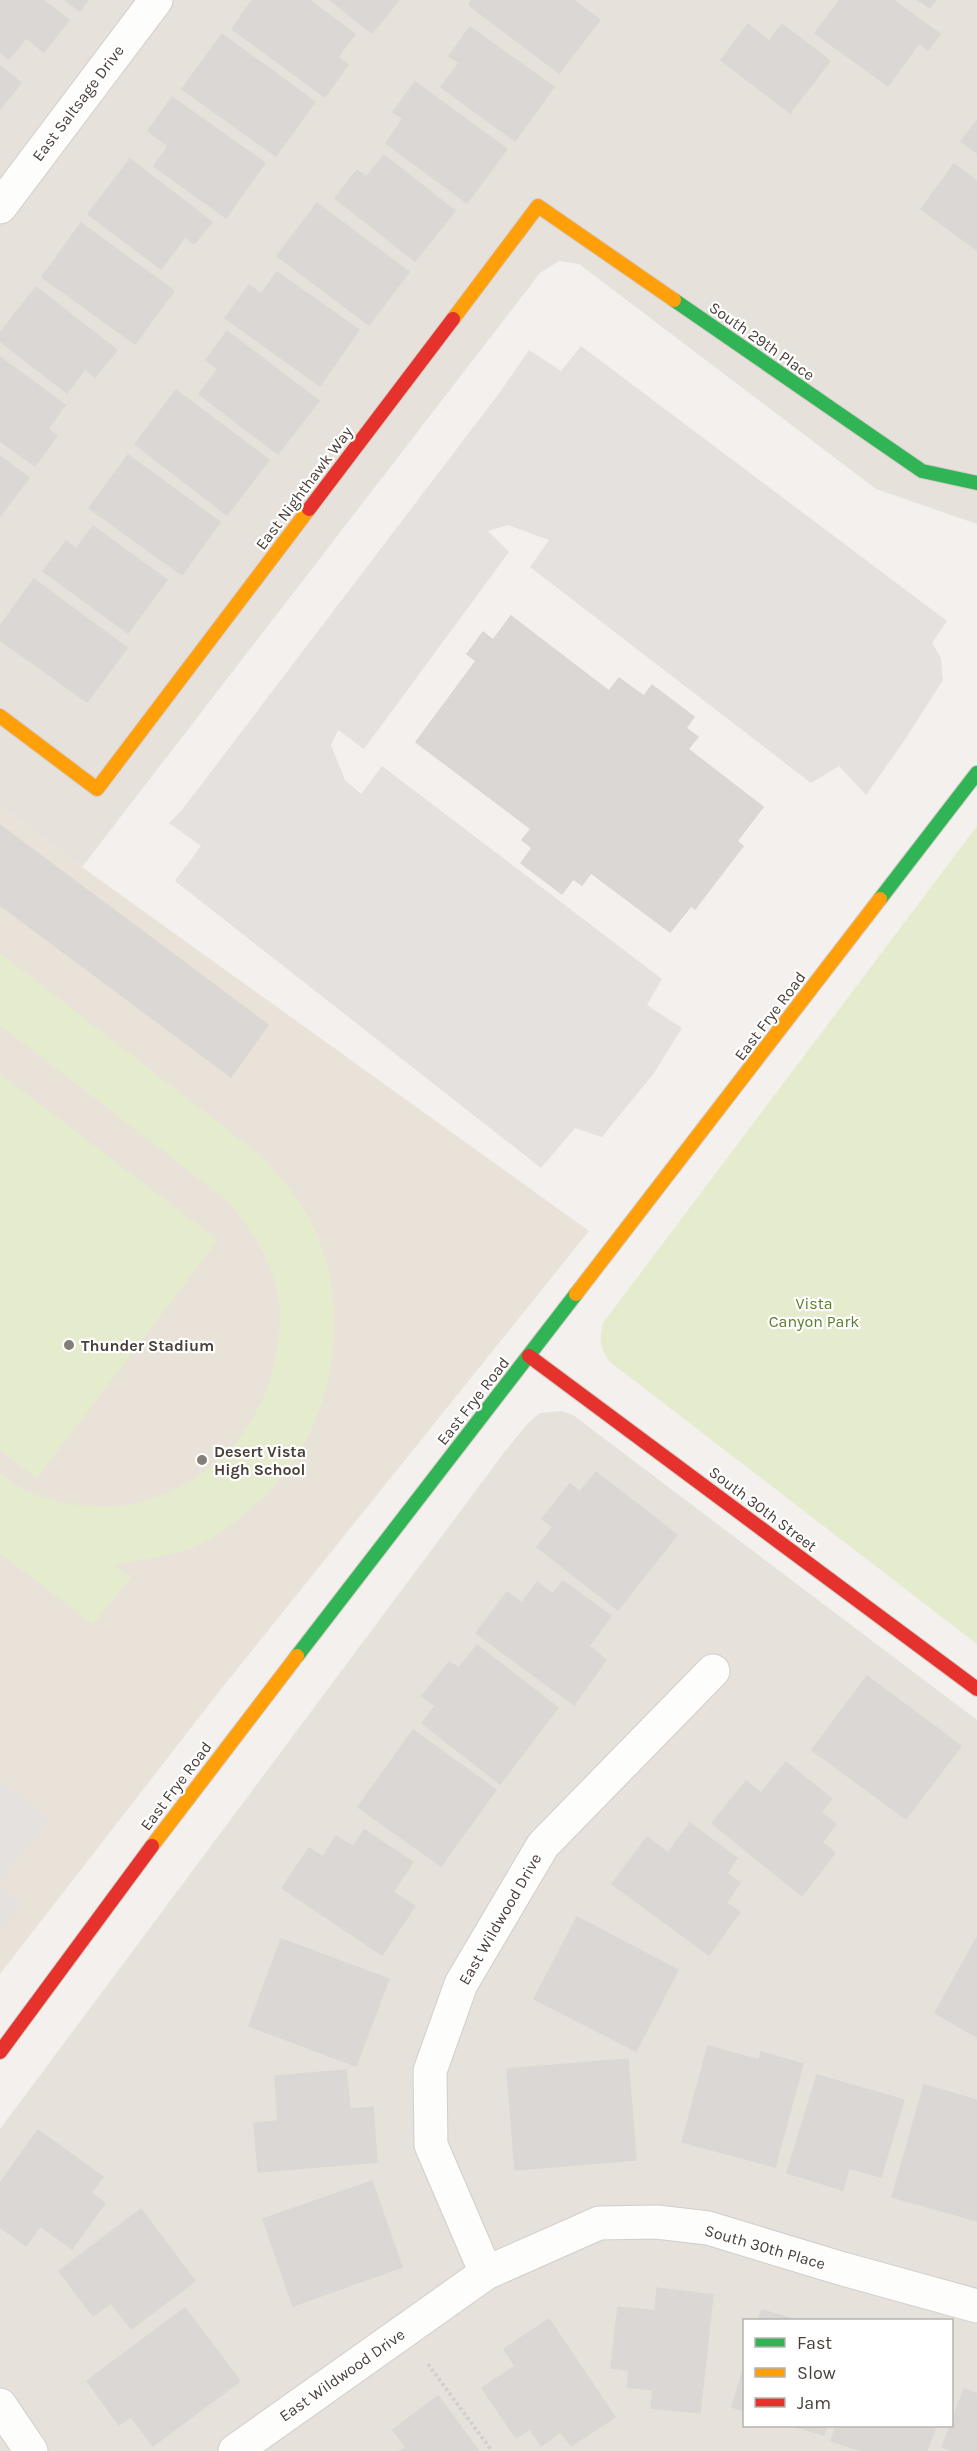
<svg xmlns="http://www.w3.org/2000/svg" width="977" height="2451" viewBox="0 0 977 2451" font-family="Karla,sans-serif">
<rect width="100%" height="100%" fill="#f3f0ed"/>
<g fill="#e7e1db" fill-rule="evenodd">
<path d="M 0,0 L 977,0 L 977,524 L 876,489 L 579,264 L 559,261 L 540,273 L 82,867 L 0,806 Z"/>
<path d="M 562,1411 L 573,1415 L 977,1720 L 977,2451 L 0,2451 L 0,2129 L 506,1450 L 529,1422 L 540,1413 ZM 744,2320 L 952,2320 L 952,2426 L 744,2426 Z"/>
</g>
<path fill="#e9e2d9" d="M 0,806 L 82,867 L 589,1231 L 221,1689 L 0,1974 Z"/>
<g fill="#e5ecce">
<path d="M 977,826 L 977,1644 L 610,1362 C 600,1349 599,1340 603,1323 Z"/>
<path d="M 0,953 L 261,1156 C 278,1174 295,1194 308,1217 C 360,1310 333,1443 250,1509 C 232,1524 212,1541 189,1549 C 165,1557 139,1560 114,1565 L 131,1578 L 93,1624 L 0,1553 L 0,1473 C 7,1478 15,1485 22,1489 C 36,1497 51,1499 66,1503 C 162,1524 258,1455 275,1359 C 279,1339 282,1317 278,1296 C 271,1257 250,1226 224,1198 L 0,1025 Z"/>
<path d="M 0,1074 L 218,1240 L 37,1478 L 0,1451 Z"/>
</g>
<g fill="#e5e1de">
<path d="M 581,346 L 947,621 L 932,643 L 941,658 L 943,680 L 904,741 L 866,795 L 839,766 L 811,783 L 530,567 L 549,540 L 508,525 L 488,531 L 509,552 L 364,749 L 338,730 L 331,745 L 345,780 L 361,794 L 382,766 L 662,979 L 647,1005 L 682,1028 L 654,1073 L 602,1137 L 575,1128 L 541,1168 L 175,881 L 201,846 L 169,823 L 182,810 L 500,392 L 529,350 L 561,371 Z"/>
<path d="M 0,1780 L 50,1819 L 0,1881 Z"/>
<path d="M 0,1886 L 22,1903 L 0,1931 Z"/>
</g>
<g fill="#dbd7d4" stroke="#dbd7d3" stroke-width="1.5">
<path d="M 0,0 L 43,0 L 69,20 L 44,52 L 26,38 L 9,59 L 0,52 Z"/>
<path d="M 65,0 L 88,0 L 80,11 Z"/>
<path d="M 252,0 L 309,0 L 355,34 L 338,57 L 348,65 L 325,97 L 232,29 Z"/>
<path d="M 330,0 L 399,0 L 372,33 Z"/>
<path d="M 472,0 L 573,0 L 600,20 L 559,73 L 469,5 Z"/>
<path d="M 840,0 L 893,0 L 940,34 L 928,50 L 919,43 L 888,86 L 815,33 Z"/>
<path d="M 918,0 L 936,0 L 930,8 Z"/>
<path d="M 748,24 L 769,41 L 782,24 L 830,61 L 790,113 L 721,60 Z"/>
<path d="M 470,27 L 554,87 L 515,141 L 441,87 L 459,63 L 449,56 Z"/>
<path d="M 222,34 L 315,102 L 276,156 L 182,89 Z"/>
<path d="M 0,66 L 21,83 L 0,109 Z"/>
<path d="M 415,82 L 507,149 L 467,203 L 386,143 L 403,119 L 393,112 Z"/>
<path d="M 172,97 L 265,163 L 226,218 L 154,166 L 168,146 L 148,131 Z"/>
<path d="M 977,121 L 977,153 L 961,141 Z"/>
<path d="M 384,155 L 455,211 L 415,261 L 335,198 L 357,170 L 366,177 Z"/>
<path d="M 130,159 L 212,222 L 194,244 L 185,237 L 161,269 L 88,214 Z"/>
<path d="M 954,164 L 977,181 L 977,250 L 921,209 Z"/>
<path d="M 317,203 L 409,272 L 369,325 L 277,256 Z"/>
<path d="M 81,223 L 174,291 L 135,344 L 42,277 Z"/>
<path d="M 277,272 L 359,330 L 320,386 L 225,318 L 249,285 L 261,294 Z"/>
<path d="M 36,287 L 117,350 L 95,377 L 85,369 L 67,393 L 0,341 L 0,333 Z"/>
<path d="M 227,331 L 319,401 L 278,454 L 199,394 L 218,369 L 206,360 Z"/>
<path d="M 0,357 L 65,405 L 48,429 L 57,436 L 35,466 L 0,441 Z"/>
<path d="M 176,390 L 269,460 L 227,515 L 135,444 Z"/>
<path d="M 128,455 L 220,522 L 182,575 L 89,508 Z"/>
<path d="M 0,456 L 29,478 L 0,516 Z"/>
<path d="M 93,526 L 167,580 L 128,633 L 43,571 L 66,541 L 76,549 Z"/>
<path d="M 34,579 L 127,648 L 87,702 L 0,640 L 0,626 Z"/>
<path d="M 511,616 L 609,691 L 619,678 L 644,696 L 652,685 L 694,717 L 686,728 L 698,737 L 688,749 L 763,807 L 737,841 L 743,846 L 695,909 L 691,906 L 670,932 L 591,873 L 582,885 L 573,879 L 562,894 L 521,863 L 532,848 L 522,840 L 531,829 L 416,742 L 476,661 L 467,654 L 483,632 L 493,640 Z"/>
<path d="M 0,825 L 268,1025 L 231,1077 L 0,905 Z"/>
<path d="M 596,1472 L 677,1535 L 618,1610 L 537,1547 L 553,1527 L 542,1519 L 570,1484 L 580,1492 Z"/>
<path d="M 563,1581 L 611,1616 L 589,1646 L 606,1660 L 574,1705 L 476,1633 L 507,1592 L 522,1603 L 537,1582 L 553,1594 Z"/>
<path d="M 477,1645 L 558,1708 L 500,1784 L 422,1723 L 435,1706 L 422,1696 L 449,1662 L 459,1668 Z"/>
<path d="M 867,1676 L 961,1746 L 906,1819 L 812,1750 Z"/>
<path d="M 413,1730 L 496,1790 L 441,1866 L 358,1807 Z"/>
<path d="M 786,1762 L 832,1799 L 821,1812 L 836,1824 L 822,1842 L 835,1853 L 802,1896 L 712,1823 L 746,1781 L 761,1793 Z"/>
<path d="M 690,1823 L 737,1858 L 727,1873 L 740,1883 L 726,1903 L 740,1912 L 709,1955 L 612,1884 L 647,1837 L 668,1853 Z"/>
<path d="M 364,1830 L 413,1862 L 393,1892 L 415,1906 L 382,1955 L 282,1888 L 309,1848 L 323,1857 L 336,1836 L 353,1847 Z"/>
<path d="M 577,1917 L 678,1970 L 636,2051 L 534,1999 Z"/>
<path d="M 977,1937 L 977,2037 L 935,2013 Z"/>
<path d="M 281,1939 L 389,1979 L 356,2066 L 249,2026 Z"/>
<path d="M 708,2046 L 759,2060 L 761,2052 L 803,2064 L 775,2167 L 682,2142 Z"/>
<path d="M 628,2059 L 636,2160 L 515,2170 L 507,2069 Z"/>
<path d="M 346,2070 L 350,2109 L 373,2107 L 377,2162 L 258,2172 L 254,2123 L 278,2121 L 275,2076 Z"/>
<path d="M 817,2075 L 904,2100 L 881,2177 L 849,2168 L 843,2190 L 787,2173 Z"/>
<path d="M 924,2085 L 977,2100 L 977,2221 L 892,2197 Z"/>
<path d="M 38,2130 L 103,2177 L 91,2193 L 105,2203 L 72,2249 L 40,2226 L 26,2246 L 0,2227 L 0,2183 Z"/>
<path d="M 372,2181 L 402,2267 L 293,2306 L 263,2219 Z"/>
<path d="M 141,2209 L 195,2281 L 131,2329 L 111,2303 L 93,2316 L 59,2271 Z"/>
<path d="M 657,2288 L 713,2295 L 700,2413 L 651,2408 L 653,2390 L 627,2387 L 629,2370 L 611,2368 L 618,2307 L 655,2311 Z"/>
<path d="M 185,2308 L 240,2381 L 153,2446 L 131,2417 L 119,2425 L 87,2381 Z"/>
<path d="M 762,2310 L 796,2320 L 758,2320 Z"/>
<path d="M 549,2319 L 615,2417 L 571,2446 L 561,2432 L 541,2446 L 530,2429 L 516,2438 L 482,2388 L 515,2366 L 504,2349 Z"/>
<path d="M 744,2366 L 744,2411 L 732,2407 Z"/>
<path d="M 964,2389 L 977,2394 L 977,2451 L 952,2451 L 942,2447 Z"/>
<path d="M 438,2396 L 479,2451 L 400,2451 L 406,2447 L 393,2430 Z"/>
<path d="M 793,2426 L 827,2426 L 824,2435 Z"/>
<path d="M 836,2426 L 936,2426 L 927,2451 L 862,2451 L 831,2441 Z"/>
</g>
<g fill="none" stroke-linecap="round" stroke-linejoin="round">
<defs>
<g id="street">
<path d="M 0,207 L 156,0"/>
<path d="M 486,2273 L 431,2145 L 430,2071 L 461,1984 L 543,1845 L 713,1671"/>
<path d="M 0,2405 L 31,2451"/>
<path d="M 235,2451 L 486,2273 L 599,2223 L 657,2222 L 708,2228 L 843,2269 L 977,2306"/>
</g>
<g id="fast">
<path d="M 674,300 L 922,471 L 977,483"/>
<path d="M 880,899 L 977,773"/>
<path d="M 297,1656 L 576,1294"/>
</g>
<g id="slow">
<path d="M 453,319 L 538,206 L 674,300"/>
<path d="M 0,716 L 97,789 L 309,509"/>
<path d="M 576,1294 L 880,899"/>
<path d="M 152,1846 L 297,1656"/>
</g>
<g id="jam">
<path d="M 309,509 L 453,319"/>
<path d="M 529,1356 L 977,1689"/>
<path d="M 0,2052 L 152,1846"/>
</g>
</defs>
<use href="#street" stroke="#d1cecb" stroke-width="35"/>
<use href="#fast" stroke="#d4cdc6" stroke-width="16"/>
<use href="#slow" stroke="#d4cdc6" stroke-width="16"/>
<use href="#jam" stroke="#d4cdc6" stroke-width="16"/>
<path stroke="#d3d0cc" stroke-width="4" stroke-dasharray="3 3" stroke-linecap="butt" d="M 428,2364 L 492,2451"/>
<use href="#street" stroke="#fdfdfc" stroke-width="33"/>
<use href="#fast" stroke="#30b455" stroke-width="14"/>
<use href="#slow" stroke="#ff9f0a" stroke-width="14"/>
<use href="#jam" stroke="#e5322d" stroke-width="14"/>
</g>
<g fill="#857e78" stroke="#fff" stroke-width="2">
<circle cx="69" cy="1345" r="6"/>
<circle cx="202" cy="1460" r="6"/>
</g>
<g text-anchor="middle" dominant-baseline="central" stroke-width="4.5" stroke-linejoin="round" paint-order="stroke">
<g font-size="16" fill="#4a4039" stroke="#fff">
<text transform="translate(78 103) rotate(-53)">East Saltsage Drive</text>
<text transform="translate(762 341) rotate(35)">South 29th Place</text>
<text transform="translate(304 488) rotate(-53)">East Nighthawk Way</text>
<text transform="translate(770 1016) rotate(-53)">East Frye Road</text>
<text transform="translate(473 1401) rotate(-52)">East Frye Road</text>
<text transform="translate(763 1509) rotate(37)">South 30th Street</text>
<text transform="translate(176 1786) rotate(-53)">East Frye Road</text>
<text transform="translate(500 1919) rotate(-60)">East Wildwood Drive</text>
<text transform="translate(765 2247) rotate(16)">South 30th Place</text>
<text transform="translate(342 2375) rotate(-35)">East Wildwood Drive</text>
</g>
<g font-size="16" fill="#587d2b" stroke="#fff">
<text x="814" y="1303">Vista<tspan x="814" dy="18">Canyon Park</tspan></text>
</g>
<g font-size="16" font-weight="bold" fill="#4a4039" stroke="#fff" text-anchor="start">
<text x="81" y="1345">Thunder Stadium</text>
<text x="214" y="1451">Desert Vista<tspan x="214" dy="18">High School</tspan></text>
</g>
</g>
<rect x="743" y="2319" width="210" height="108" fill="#ffffff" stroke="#b7b3b0" stroke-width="1.5"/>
<rect x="755" y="2338" width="30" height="9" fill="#30b455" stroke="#b7b3b0" stroke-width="1.5"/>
<text x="797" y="2349" font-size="18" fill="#4a4039">Fast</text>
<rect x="755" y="2368" width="30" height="9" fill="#ff9f0a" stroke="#b7b3b0" stroke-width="1.5"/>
<text x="797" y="2379" font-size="18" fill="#4a4039">Slow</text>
<rect x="755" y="2398" width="30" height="9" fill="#e5322d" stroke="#b7b3b0" stroke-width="1.5"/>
<text x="797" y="2409" font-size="18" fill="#4a4039">Jam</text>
</svg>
